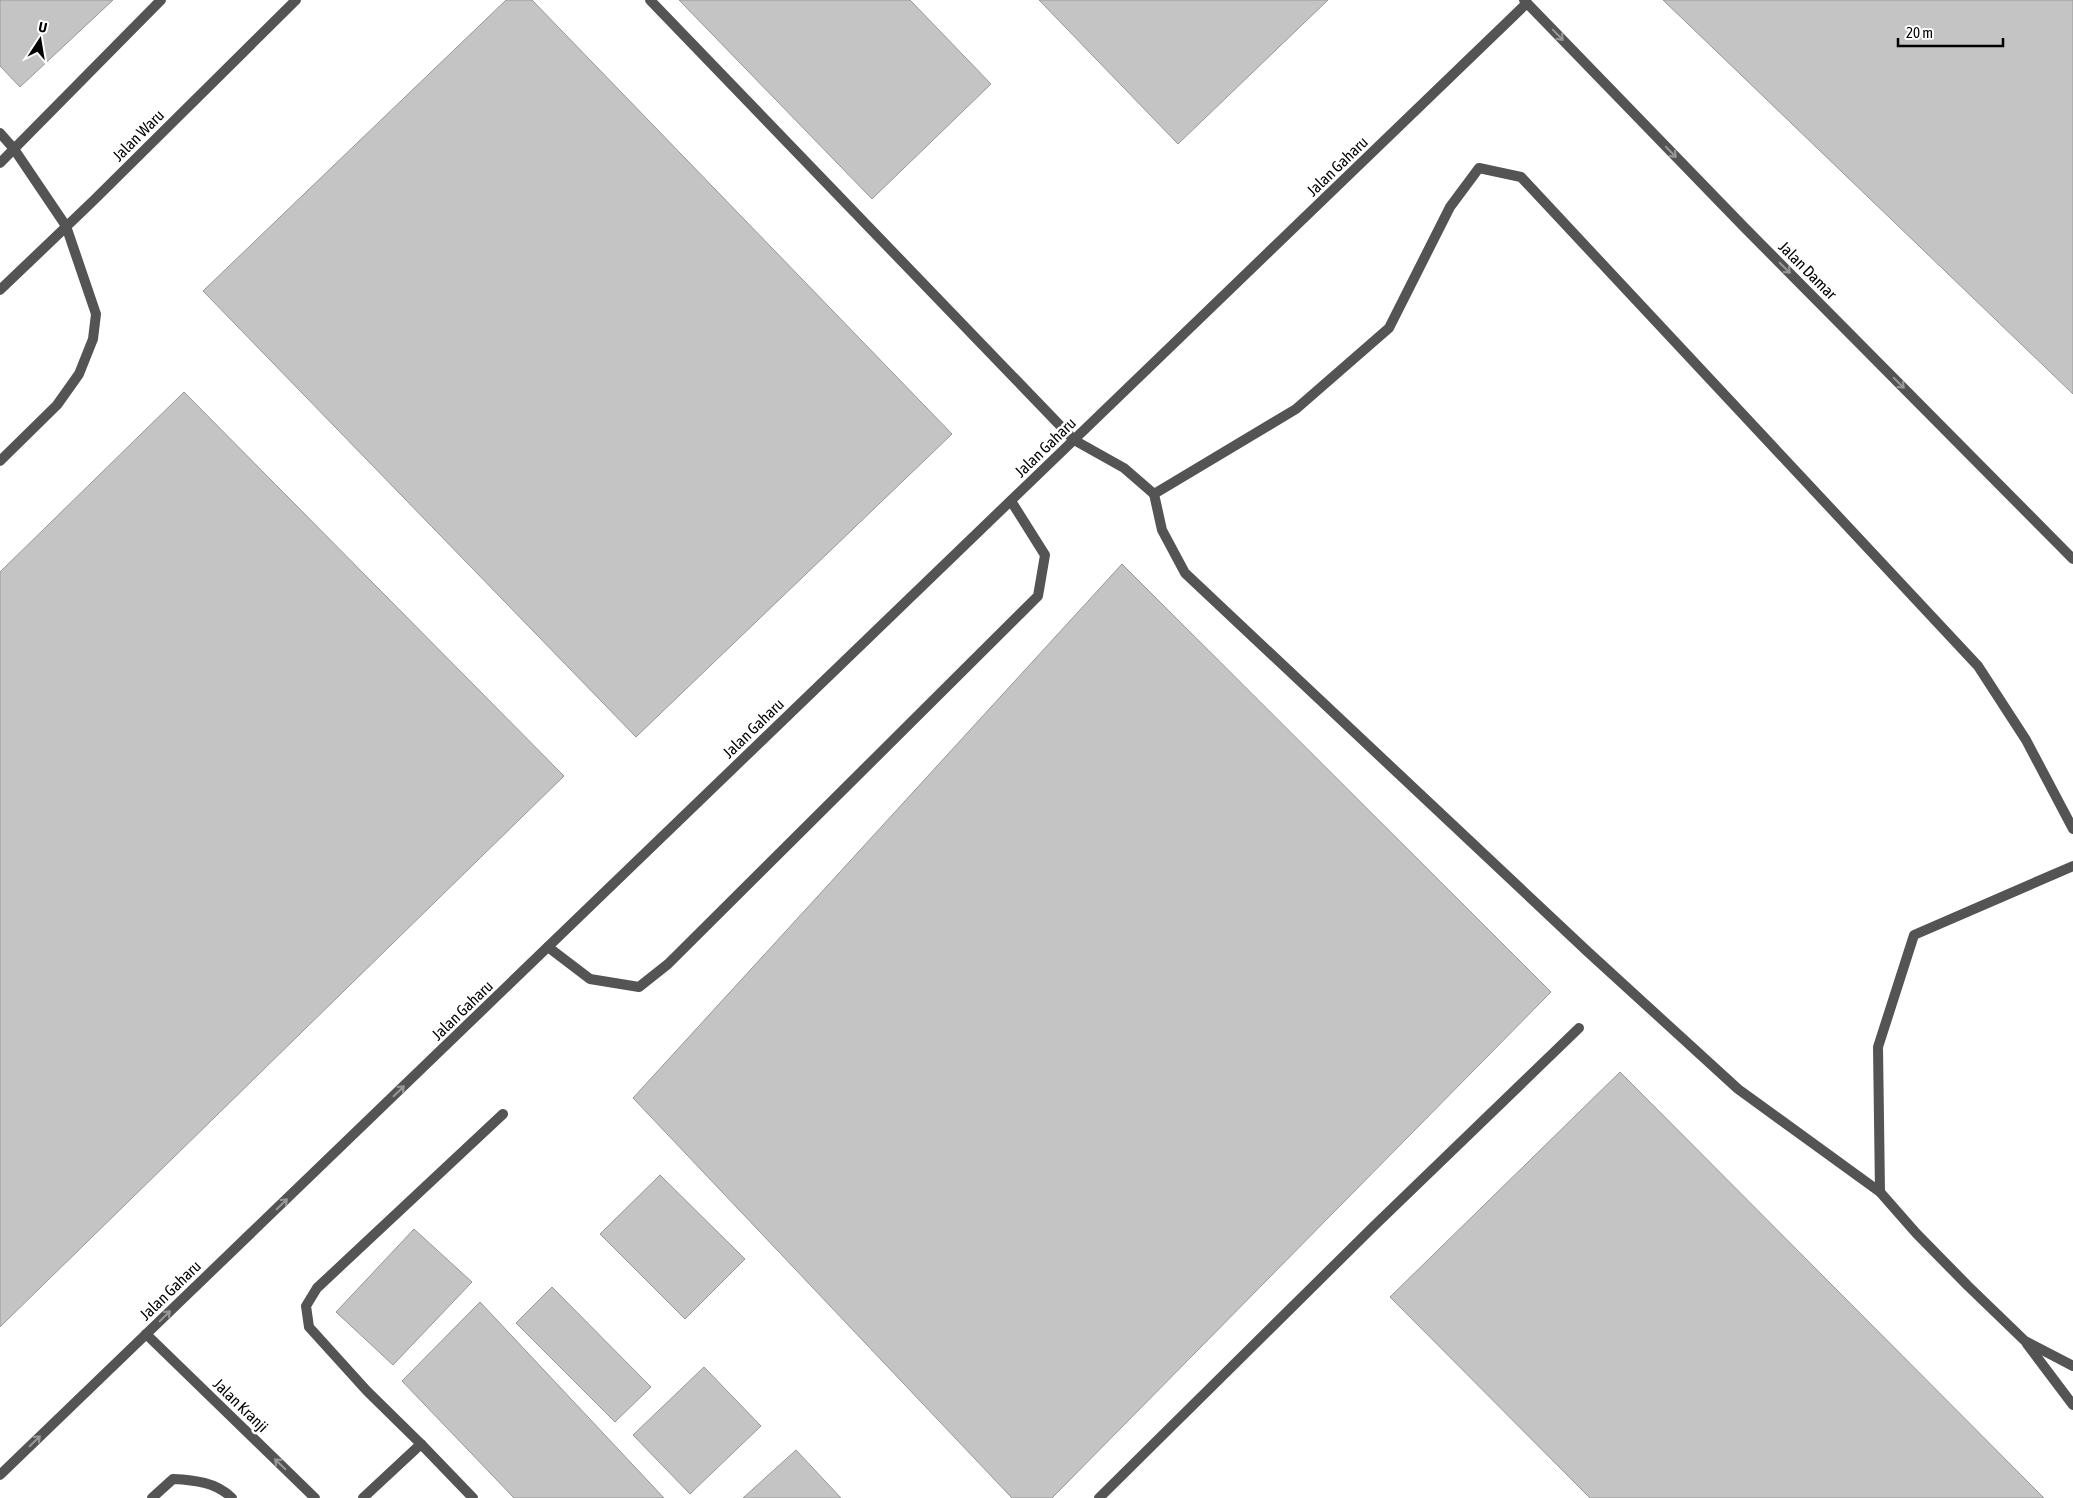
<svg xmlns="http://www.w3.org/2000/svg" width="2073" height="1498" viewBox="0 0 2073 1498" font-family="'Asap Condensed',sans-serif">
<rect width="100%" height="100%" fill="#fff"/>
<g fill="#c4c4c4" stroke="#989898">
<path d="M 0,0 L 113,0 L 20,87 L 0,66 Z"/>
<path d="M 506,0 L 532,0 L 952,434 L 636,737 L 203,291 Z"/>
<path d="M 679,0 L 910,0 L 991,84 L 872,199 Z"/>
<path d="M 1039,0 L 1328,0 L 1178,144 Z"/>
<path d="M 1663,0 L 2073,0 L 2073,394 Z"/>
<path d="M 184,392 L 564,776 L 0,1327 L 0,572 Z"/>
<path d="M 1122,564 L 1551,992 L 1052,1498 L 1012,1498 L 633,1098 Z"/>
<path d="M 1620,1072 L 2044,1498 L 1590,1498 L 1390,1297 Z"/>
<path d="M 660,1175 L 745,1259 L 685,1319 L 600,1234 Z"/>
<path d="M 414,1229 L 472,1282 L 393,1365 L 336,1312 Z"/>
<path d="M 552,1287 L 651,1387 L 615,1422 L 516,1323 Z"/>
<path d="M 480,1302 L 664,1498 L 514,1498 L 402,1381 Z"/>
<path d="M 704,1367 L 761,1426 L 690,1494 L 633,1435 Z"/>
<path d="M 796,1450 L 841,1498 L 743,1498 Z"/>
</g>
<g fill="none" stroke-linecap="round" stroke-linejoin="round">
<g stroke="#545454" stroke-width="10">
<path d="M 650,0 L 1074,440 L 1124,468 L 1154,494 L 1296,409 L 1389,328 L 1450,207 L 1479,168 L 1521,177 L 1978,666 L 2026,740 L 2073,829"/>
<path d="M 0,133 L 14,149 L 66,226 L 96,314 L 93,339 L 79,374 L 57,405 L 0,461"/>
<path d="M 0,163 L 161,0"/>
<path d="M 1154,494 L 1162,530 L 1185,573 L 1588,952 L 1738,1089 L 1880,1192"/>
<path d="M 2073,866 L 1914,935 L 1878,1047 L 1880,1192 L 1916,1233 L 1968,1286 L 2025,1341 L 2073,1366"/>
<path d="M 548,947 L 590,979 L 639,987 L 668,964 L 1038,596 L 1045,555 L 1011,501"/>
<path d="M 146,1334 L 315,1498"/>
<path d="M 2027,1344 L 2073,1405"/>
<path d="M 421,1444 L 473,1498"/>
<path d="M 152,1498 L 173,1479 C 194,1480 216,1482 232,1498"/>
<path d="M 363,1498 L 421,1444 L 367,1391 L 309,1327 L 306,1306 L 317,1288 L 503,1114"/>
<path d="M 1099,1498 L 1374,1226 L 1579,1028"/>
</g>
<g stroke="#545454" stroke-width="10">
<path d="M 1524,0 L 1744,227 L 2073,559"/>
<path d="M 0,290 L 93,201 L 296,0"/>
<path d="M 0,1475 L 1527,3"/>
</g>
</g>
<defs><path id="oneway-shaft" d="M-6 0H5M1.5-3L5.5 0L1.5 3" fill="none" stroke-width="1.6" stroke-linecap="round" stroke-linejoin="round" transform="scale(1.25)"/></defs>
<g stroke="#989898">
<use href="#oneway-shaft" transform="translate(1558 35) rotate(46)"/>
<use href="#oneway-shaft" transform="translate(1671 152) rotate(46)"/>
<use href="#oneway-shaft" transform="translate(1785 268) rotate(45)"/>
<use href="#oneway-shaft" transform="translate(1899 383) rotate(45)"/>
<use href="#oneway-shaft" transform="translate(399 1091) rotate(-44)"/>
<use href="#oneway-shaft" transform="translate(282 1204) rotate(-44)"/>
<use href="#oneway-shaft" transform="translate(165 1316) rotate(-44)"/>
<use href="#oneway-shaft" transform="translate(35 1441) rotate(-44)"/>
<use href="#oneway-shaft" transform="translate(280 1464) rotate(-136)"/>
</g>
<g text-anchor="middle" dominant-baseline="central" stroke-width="5" stroke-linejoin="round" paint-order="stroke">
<g font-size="16" fill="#000" stroke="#fff">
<text transform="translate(138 135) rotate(-45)">Jalan Waru</text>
<text transform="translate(1337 166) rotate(-44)">Jalan Gaharu</text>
<text transform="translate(1808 270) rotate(45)">Jalan Damar</text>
<text transform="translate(1045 447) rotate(-44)">Jalan Gaharu</text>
<text transform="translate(753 728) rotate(-44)">Jalan Gaharu</text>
<text transform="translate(462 1010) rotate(-44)">Jalan Gaharu</text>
<text transform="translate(170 1290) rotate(-44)">Jalan Gaharu</text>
<text transform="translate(241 1405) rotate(44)">Jalan Kranji</text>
</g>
</g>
<g transform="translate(40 40) rotate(12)" stroke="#ffffff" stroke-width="4" paint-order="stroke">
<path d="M0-4L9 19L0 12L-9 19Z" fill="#000000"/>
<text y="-8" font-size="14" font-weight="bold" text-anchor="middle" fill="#000000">U</text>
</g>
<path d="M1898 38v8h105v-8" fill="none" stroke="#000000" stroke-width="2.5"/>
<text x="1906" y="38" font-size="15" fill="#000000" stroke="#ffffff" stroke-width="4" paint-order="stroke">20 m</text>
</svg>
